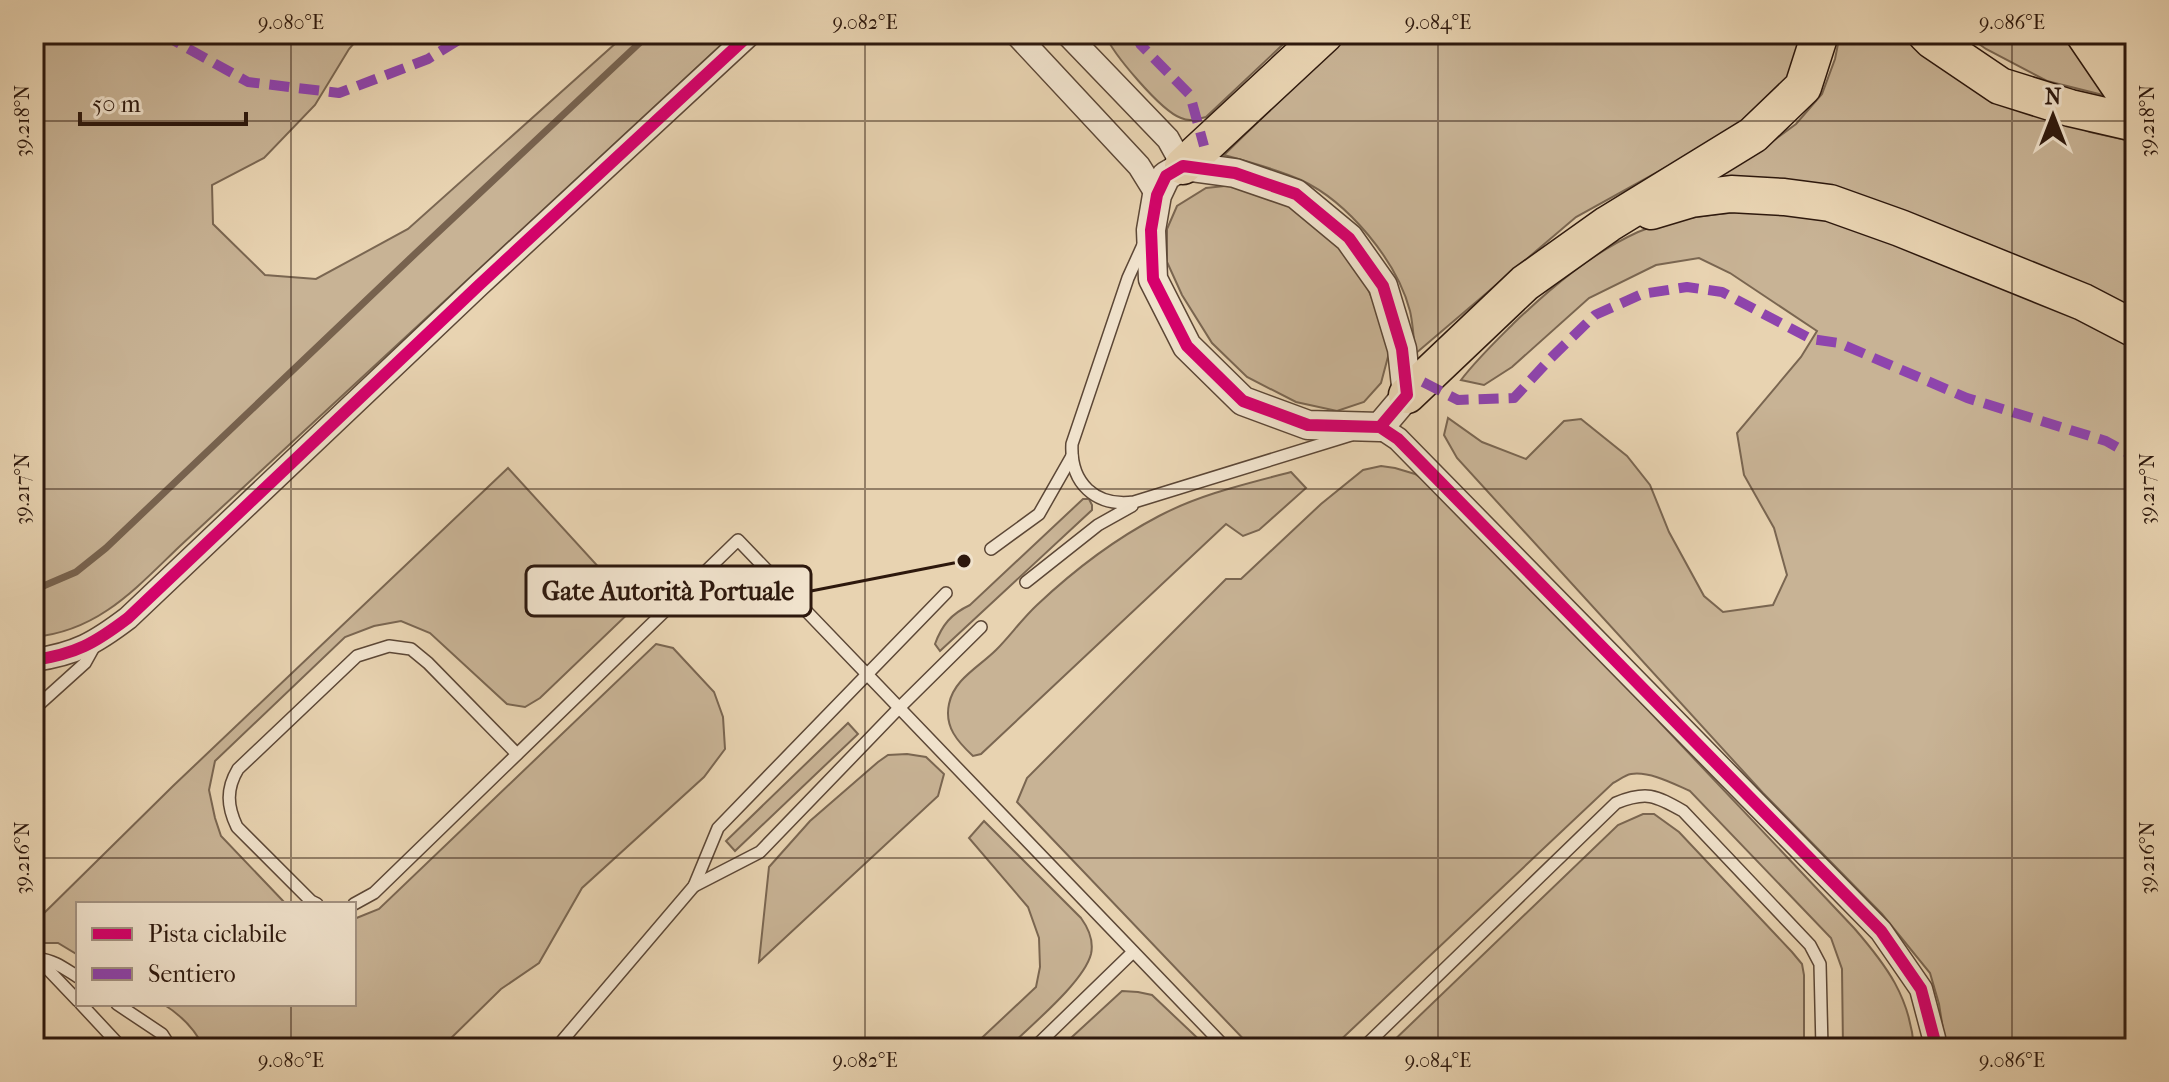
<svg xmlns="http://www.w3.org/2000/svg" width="2169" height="1082" viewBox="0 0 2169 1082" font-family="'IM FELL French Canon',serif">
<rect width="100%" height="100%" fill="#e8d3b1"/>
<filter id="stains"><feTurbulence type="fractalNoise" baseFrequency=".0025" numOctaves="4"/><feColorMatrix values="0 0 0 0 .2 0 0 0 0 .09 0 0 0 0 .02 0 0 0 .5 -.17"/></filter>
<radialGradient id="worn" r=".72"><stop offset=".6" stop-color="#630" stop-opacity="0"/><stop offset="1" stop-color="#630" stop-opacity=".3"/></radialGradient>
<g fill="#c8b395" stroke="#7a6651" stroke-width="2">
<path d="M 34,34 L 362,34 L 349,49 L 315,105 L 264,158 L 212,185 L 213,224 L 265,275 L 316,279 L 408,229 L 626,34 L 733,34 L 180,546 C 136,588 99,631 34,637 Z"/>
<path d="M 1105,34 L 1294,34 L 1206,117 C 1197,119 1190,122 1181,118 C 1161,111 1112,53 1105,34 Z"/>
<path d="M 1348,34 L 1811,34 L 1796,76 L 1759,116 L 1576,217 L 1415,354 C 1414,340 1413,324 1410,311 C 1397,261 1348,202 1301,180 C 1276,169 1250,162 1224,155 Z"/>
<path d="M 1840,34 L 1909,34 L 2006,100 L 2090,132 L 2135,142 L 2135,313 L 2000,251 L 1695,184 L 1765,147 L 1796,124 L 1822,94 L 1835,59 Z"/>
<path d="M 1965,34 L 2069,34 L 2107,96 L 2047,81 L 1986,49 Z"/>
<path d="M 1234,185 L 1264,193 L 1298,211 L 1336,242 L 1363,278 L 1380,316 L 1389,353 L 1381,383 L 1364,402 L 1337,411 L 1296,402 L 1247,377 L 1212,343 L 1182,295 L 1167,262 L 1167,229 L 1177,206 L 1206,188 Z"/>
<path d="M 1746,211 L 1790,212 L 1832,222 L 1889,242 L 2075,317 L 2135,347 L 2135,1048 L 1946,1048 L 1939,1004 L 1930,973 L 1882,914 L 1763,793 L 1457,458 L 1444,435 L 1448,418 L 1482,442 L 1526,459 L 1564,421 L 1581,419 L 1627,456 L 1650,485 L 1669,532 L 1704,596 L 1723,612 L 1773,605 L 1787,575 L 1774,528 L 1744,475 L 1737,433 L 1801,357 L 1817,331 L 1730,273 L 1699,258 L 1656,265 L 1589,298 L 1512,367 L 1484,385 L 1461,380 C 1477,359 1496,341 1515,322 C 1552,287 1590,254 1638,232 C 1671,218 1710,215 1746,211 Z"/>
<path d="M 1381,466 L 1395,468 L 1415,474 L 1430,484 L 1496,549 L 1854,928 C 1887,966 1910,997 1914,1048 L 1843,1048 L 1842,969 L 1831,938 L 1690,791 C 1674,784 1650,771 1631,774 C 1625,775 1619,780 1613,783 L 1332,1048 L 1252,1048 L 1017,802 L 1027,778 L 1226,579 L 1241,579 L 1321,504 L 1363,470 Z"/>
<path d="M 508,468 L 635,607 L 540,698 L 525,707 L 507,704 L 430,633 L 401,621 L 374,626 L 345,637 L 215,761 L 209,790 L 215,818 L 221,836 L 286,904 L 78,904 L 78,955 L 58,943 L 34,943 L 34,923 L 173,786 Z"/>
<path d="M 1291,472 L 1306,488 L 1259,530 L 1243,536 L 1226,524 L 981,754 L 973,756 C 958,742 944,727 949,704 C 954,679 979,667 996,650 C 1010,636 1022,619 1037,605 C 1073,571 1115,539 1159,516 C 1201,494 1246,484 1291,472 Z"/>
<path d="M 1083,499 L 1089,499 L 1092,505 L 1092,510 L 940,651 L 935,644 C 942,625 951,614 970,605 Z"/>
<path d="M 656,644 L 673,648 L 714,692 L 723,717 L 725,749 L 704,777 L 582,888 L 539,963 L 501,989 L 441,1048 L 204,1048 C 195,1029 181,1015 163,1004 L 354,1004 L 354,919 L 379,909 Z"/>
<path d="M 848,723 L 858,734 L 735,851 L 726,841 Z"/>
<path d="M 907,754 L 926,757 L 944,774 L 938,796 L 759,962 L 769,867 L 810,821 L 878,762 L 888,755 Z"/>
<path d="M 1643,814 L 1654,814 L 1679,832 L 1792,952 L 1802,964 L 1804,975 L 1804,1048 L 1386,1048 L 1618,825 Z"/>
<path d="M 984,821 L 1081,918 C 1089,929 1094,940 1091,954 C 1084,982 1030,1026 1008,1048 L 971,1048 L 1036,987 L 1040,967 L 1039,938 L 1028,907 L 969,838 Z"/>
<path d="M 1122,991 L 1138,992 L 1152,995 L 1208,1048 L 1060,1048 Z"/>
</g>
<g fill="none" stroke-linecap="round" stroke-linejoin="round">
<path stroke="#77624e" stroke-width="7" d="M 34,590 L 76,572 L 106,548 L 417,252 L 649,34"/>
<defs>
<g id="service">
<path d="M 1143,245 L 1128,278 L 1072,444 C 1070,483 1095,507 1134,502 L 1351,435"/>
<path d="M 991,549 L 1039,514 L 1072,456"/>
<path d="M 1026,582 L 1098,525 L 1132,506"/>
<path d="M 34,709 L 85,663 L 95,645"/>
<path d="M 694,886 L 760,852 L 899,708 L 981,627"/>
<path d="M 317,904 L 311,901 L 237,827 C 227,806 226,789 238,769 L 357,656 L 389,646 L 411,649 L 428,663 L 517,754"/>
<path d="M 354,904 L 374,893 L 738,540 L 1226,1048"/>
<path d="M 38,959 L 78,1001"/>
<path d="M 39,959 C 54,960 65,969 78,977"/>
<path d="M 81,1004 L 122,1048"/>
<path d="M 117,1004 L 162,1034 L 171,1048"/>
<path d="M 556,1048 L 694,886 L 718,828 L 946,593"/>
<path d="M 1034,1048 L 1133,952"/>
<path d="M 1363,1048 L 1616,803 C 1646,791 1655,795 1683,811 L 1810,945 L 1820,964 L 1822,1048"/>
</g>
<g id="minor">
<path d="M 1016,34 L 1139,166 L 1157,195"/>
<path d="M 1067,34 L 1168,139 L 1183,166"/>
<path d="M 1380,427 L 1398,439 L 1881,931 L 1921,989 L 1934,1038 L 1933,1048"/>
<path d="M 34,660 C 76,654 95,643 128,618 L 478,286 L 750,34"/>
</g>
<path id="tertiary" d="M 1183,166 L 1235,173 L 1296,194 L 1349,238 L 1383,286 L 1402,349 L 1407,395 L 1380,427 L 1308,425 L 1243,401 L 1187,346 L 1153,279 L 1151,230 L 1157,195 L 1166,176 Z"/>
<g id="trunk">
<path d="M 1926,34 L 1932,40 L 2000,86 L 2070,108 L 2135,123"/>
<path d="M 2084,34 L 2135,109"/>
<path d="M 2123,34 L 2135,52"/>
<path d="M 1183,166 L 1325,34"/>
<path d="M 1651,211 L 1691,199 L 1731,194 L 1784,197 L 1830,203 L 1900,228 L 2083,302 L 2135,329"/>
<path d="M 1407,395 L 1525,283 L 1608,224 L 1753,135 L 1803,87 L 1820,34"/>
</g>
</defs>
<use href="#service" stroke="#5c4736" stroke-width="14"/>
<use href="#minor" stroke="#5c4736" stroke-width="25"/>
<use href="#tertiary" stroke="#5c4736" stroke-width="31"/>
<use href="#trunk" stroke="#2d180d" stroke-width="39"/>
<use href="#service" stroke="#f0e2cc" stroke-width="11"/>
<use href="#minor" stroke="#f0e2cc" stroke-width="22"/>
<use href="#tertiary" stroke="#f0e2cc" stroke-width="28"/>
<use href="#trunk" stroke="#e8d3b1" stroke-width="36"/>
<g stroke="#8e44ad" stroke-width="10" stroke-dasharray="20 10" stroke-linecap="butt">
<path d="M 162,34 L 248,82 L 339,93 L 428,59 L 468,34"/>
<path d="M 1142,34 L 1140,44 L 1190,95 L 1204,146"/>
<path d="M 1423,382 L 1458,400 L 1514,398 L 1551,358 L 1595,315 L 1642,294 L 1687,287 L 1722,292 L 1811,339 L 1839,343 L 1967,398 L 2106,441 L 2133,456 L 2135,460"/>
</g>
<defs>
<g id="cycleway">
<path d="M 1380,427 L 1407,395 L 1402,349 L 1383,286 L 1349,238 L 1296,194 L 1235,173 L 1183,166 L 1166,176 L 1157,195 L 1151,230 L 1153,279 L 1187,346 L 1243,401 L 1308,425 L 1380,427 L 1398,439 L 1881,931 L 1921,989 L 1934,1038 L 1933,1048"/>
<path d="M 34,660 C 76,654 95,643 128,618 L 478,286 L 750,34"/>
</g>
</defs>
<use href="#cycleway" stroke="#f0e2cc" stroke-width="17"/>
<use href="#cycleway" stroke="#d6006c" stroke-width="12"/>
</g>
<path fill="none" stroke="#2d180d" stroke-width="2" stroke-opacity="0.45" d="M 291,34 L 291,904M 865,34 L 865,1048M 1438,34 L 1438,1048M 2012,34 L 2012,1048M 34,121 L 2135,121M 34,489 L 2135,489M 34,858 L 2135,858M 291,1004 L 291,1048"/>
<path fill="none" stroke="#2d180d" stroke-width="3" d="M964 561L811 591"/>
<circle fill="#2d180d" stroke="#f0e2cc" stroke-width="3" cx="964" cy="561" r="8"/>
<rect fill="#f0e2cc" stroke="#2d180d" stroke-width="3" x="526" y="566" width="285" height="50" rx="8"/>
<g font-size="26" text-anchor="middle" font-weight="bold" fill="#2d180d">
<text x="668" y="600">Gate Autorità Portuale</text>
</g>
<rect width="2169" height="1082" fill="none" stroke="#e8d3b1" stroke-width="88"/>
<rect x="76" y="902" width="280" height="104" fill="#f0e2cc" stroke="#a29180" stroke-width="2"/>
<rect x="92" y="928" width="40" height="12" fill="#d6006c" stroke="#a29180" stroke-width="2"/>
<text x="148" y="942" font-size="24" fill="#2d180d">Pista ciclabile</text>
<rect x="92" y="968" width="40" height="12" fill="#8e44ad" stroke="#a29180" stroke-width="2"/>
<text x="148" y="982" font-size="24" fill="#2d180d">Sentiero</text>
<g transform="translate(2053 116)" stroke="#f0e2cc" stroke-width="6" paint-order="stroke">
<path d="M0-6L14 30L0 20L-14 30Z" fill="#2d180d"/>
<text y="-12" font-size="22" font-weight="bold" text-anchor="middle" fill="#2d180d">N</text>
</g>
<path d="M80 112v12h166v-12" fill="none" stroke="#2d180d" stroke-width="4"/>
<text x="92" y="112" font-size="24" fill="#2d180d" stroke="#f0e2cc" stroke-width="6" paint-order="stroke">50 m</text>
<rect x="44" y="44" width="2081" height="994" fill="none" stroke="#2d180d" stroke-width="3"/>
<g font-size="20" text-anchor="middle" fill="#2d180d">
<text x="291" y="29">9.080°E</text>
<text x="865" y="29">9.082°E</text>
<text x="1438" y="29">9.084°E</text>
<text x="2012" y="29">9.086°E</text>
<text transform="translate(22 121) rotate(-90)" y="7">39.218°N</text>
<text transform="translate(2147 121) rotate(-90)" y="7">39.218°N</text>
<text transform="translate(22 489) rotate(-90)" y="7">39.217°N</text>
<text transform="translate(2147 489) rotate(-90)" y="7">39.217°N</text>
<text transform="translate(22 858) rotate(-90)" y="7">39.216°N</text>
<text transform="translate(2147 858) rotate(-90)" y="7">39.216°N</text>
<text x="291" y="1067">9.080°E</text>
<text x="865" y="1067">9.082°E</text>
<text x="1438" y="1067">9.084°E</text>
<text x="2012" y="1067">9.086°E</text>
</g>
<rect width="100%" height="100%" filter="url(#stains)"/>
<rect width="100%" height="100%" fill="url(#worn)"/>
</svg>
